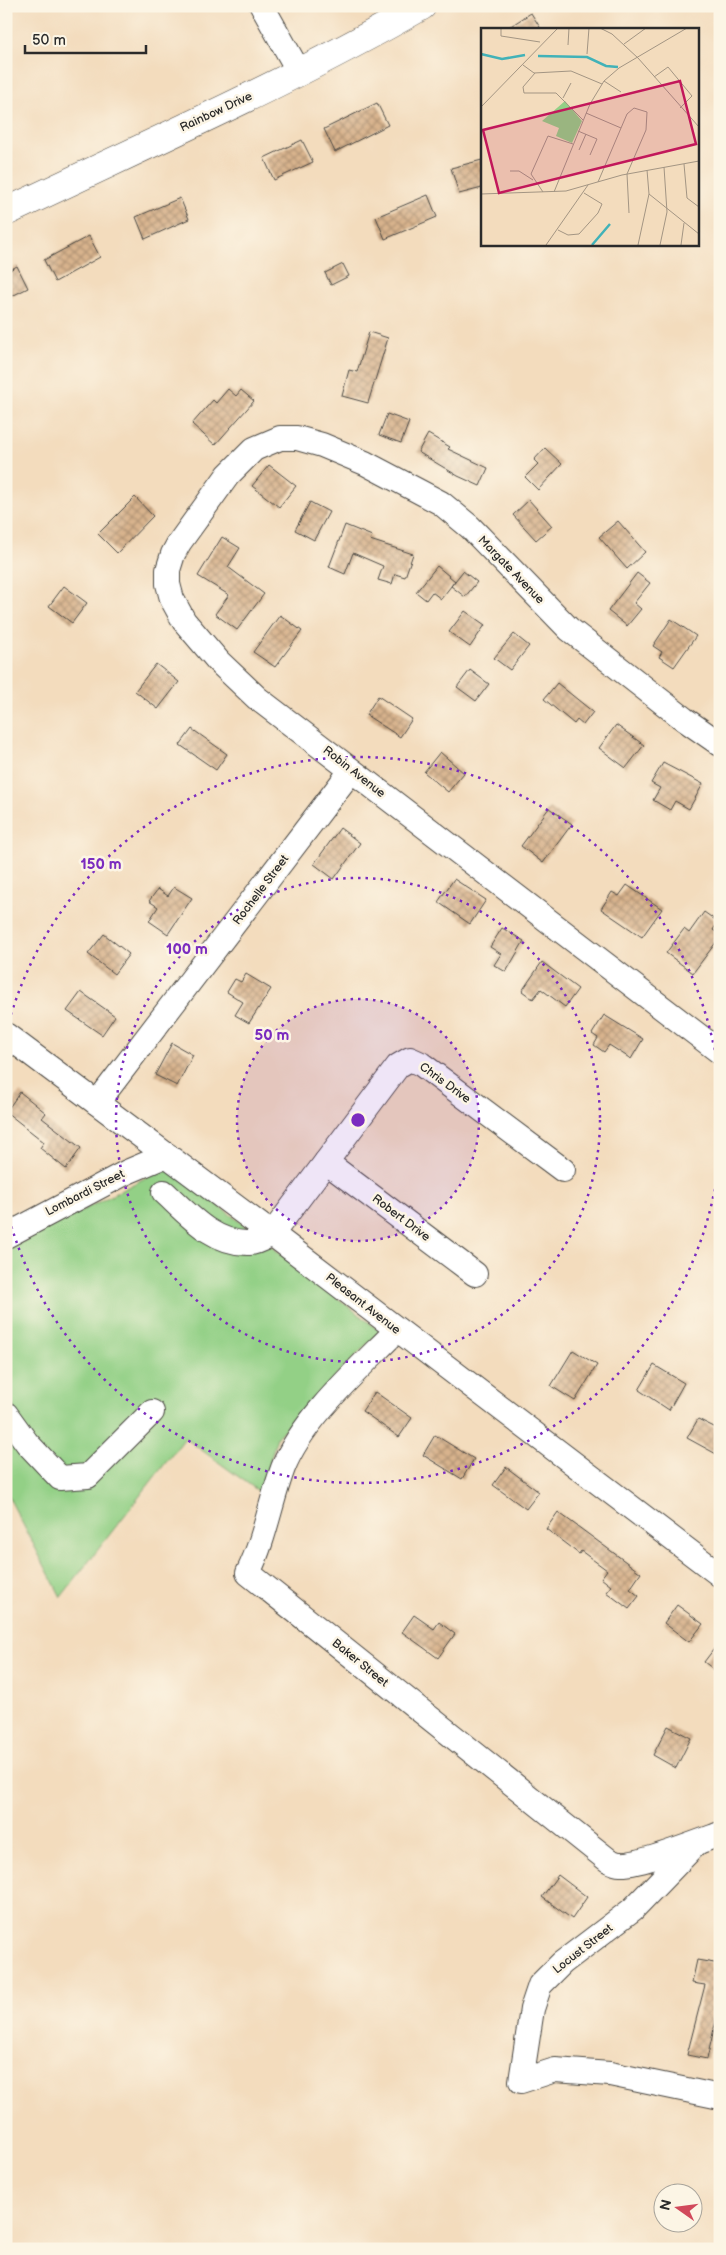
<svg xmlns="http://www.w3.org/2000/svg" width="726" height="2255" viewBox="0 0 726 2255" font-family="'Balsamiq Sans',sans-serif">
<defs>
<pattern id="building-cross-hatch" width="8" height="8" patternUnits="userSpaceOnUse" patternTransform="scale(1.25)"><rect width="8" height="8" fill="#d8b38d"/><path d="M0 0l8 8M0 8l8-8" fill="none" stroke="#af9273"/></pattern>
</defs>
<rect width="100%" height="100%" fill="#fcf5e5"/>
<filter id="ink" filterUnits="userSpaceOnUse"><feTurbulence type="fractalNoise" baseFrequency=".02" numOctaves="2"/><feDisplacementMap in="SourceGraphic" scale="10" xChannelSelector="R" yChannelSelector="G"/><feConvolveMatrix kernelMatrix="1 2 1 2 8 2 1 2 1" color-interpolation-filters="sRGB"/></filter>
<filter id="wash" filterUnits="userSpaceOnUse"><feTurbulence type="fractalNoise" baseFrequency=".0096" numOctaves="4" result="noise"/><feDisplacementMap in="SourceGraphic" scale="20" xChannelSelector="R" yChannelSelector="G"/><feGaussianBlur stdDeviation="1.12" result="paint"/><feColorMatrix in="noise" values="0 0 0 0 0 0 0 0 0 0 0 0 0 0 0 0 0 1.4 0 .05"/><feComposite in="paint" operator="in"/></filter>
<g filter="url(#wash)">
<rect width="100%" height="100%" fill="#f3dcbd"/>
<path fill="#93d086" stroke="#5f7e58" d="M 168,1166 L 380,1331 L 277,1437 L 261,1493 L 185,1438 L 61,1597 L 6,1492 L 6,1250 Z"/>
<g id="blocks">
<g fill="url(#building-cross-hatch)">
<path d="M 531,13 L 541,29 L 506,29 Z"/>
<path d="M 377,103 L 388,125 L 335,152 L 324,129 Z"/>
<path d="M 302,140 L 313,162 L 274,180 L 264,158 Z"/>
<path d="M 482,160 L 482,188 L 459,194 L 451,168 Z"/>
<path d="M 428,195 L 437,217 L 385,239 L 376,217 Z"/>
<path d="M 180,198 L 189,219 L 145,239 L 136,217 Z"/>
<path d="M 89,236 L 100,257 L 55,282 L 44,260 Z"/>
<path d="M 343,264 L 349,276 L 331,285 L 325,273 Z"/>
<path d="M 17,266 L 28,288 L 6,299 L 6,272 Z"/>
<path d="M 369,332 L 388,338 L 368,403 L 342,396 L 349,370 L 357,372 Z"/>
<path d="M 228,389 L 236,396 L 241,390 L 254,401 L 215,445 L 192,424 L 213,400 L 216,403 Z"/>
<path d="M 387,414 L 409,422 L 401,443 L 379,435 Z"/>
<path d="M 428,434 L 450,447 L 448,449 L 488,468 L 480,486 L 458,476 L 418,452 Z"/>
<path d="M 545,448 L 562,464 L 538,490 L 525,477 L 538,464 L 534,460 Z"/>
<path d="M 269,465 L 296,486 L 279,507 L 252,486 Z"/>
<path d="M 135,497 L 153,516 L 117,553 L 98,534 Z"/>
<path d="M 529,500 L 552,526 L 536,540 L 513,515 Z"/>
<path d="M 310,502 L 329,512 L 314,540 L 295,530 Z"/>
<path d="M 618,521 L 645,552 L 627,569 L 599,537 Z"/>
<path d="M 345,525 L 372,536 L 370,540 L 413,554 L 405,577 L 395,574 L 392,584 L 378,580 L 383,566 L 353,553 L 345,574 L 329,567 Z"/>
<path d="M 222,537 L 240,548 L 228,567 L 264,594 L 237,630 L 215,614 L 229,595 L 198,576 Z"/>
<path d="M 437,566 L 455,581 L 441,599 L 432,592 L 426,600 L 416,592 Z"/>
<path d="M 463,571 L 477,582 L 465,597 L 451,586 Z"/>
<path d="M 637,573 L 650,583 L 634,603 L 641,609 L 627,626 L 608,611 Z"/>
<path d="M 64,586 L 87,603 L 72,623 L 49,606 Z"/>
<path d="M 465,611 L 485,625 L 470,647 L 449,632 Z"/>
<path d="M 280,615 L 302,631 L 275,667 L 253,652 Z"/>
<path d="M 671,619 L 696,636 L 674,667 L 659,657 L 662,652 L 653,646 Z"/>
<path d="M 514,634 L 529,646 L 510,670 L 494,658 Z"/>
<path d="M 156,664 L 179,682 L 158,709 L 135,691 Z"/>
<path d="M 470,670 L 489,684 L 476,701 L 457,687 Z"/>
<path d="M 557,683 L 593,712 L 583,725 L 577,720 L 574,724 L 544,699 Z"/>
<path d="M 378,696 L 412,719 L 400,737 L 366,715 Z"/>
<path d="M 616,725 L 644,745 L 626,768 L 599,748 Z"/>
<path d="M 192,729 L 227,754 L 216,770 L 180,745 Z"/>
<path d="M 440,752 L 464,773 L 448,792 L 424,772 Z"/>
<path d="M 663,763 L 703,784 L 689,809 L 675,801 L 670,810 L 653,800 L 660,788 L 651,783 Z"/>
<path d="M 549,808 L 572,824 L 543,863 L 521,846 Z"/>
<path d="M 340,828 L 360,843 L 334,879 L 314,864 Z"/>
<path d="M 454,879 L 486,900 L 470,924 L 438,902 Z"/>
<path d="M 627,885 L 662,909 L 642,937 L 601,909 L 612,892 L 619,896 Z"/>
<path d="M 174,887 L 192,898 L 168,934 L 149,921 L 158,907 L 149,901 L 158,889 L 168,896 Z"/>
<path d="M 704,912 L 718,922 L 713,930 L 720,935 L 720,937 L 693,973 L 666,953 L 684,929 L 689,933 Z"/>
<path d="M 502,928 L 524,941 L 506,972 L 494,965 L 501,954 L 490,947 Z"/>
<path d="M 104,934 L 129,954 L 114,974 L 88,954 Z"/>
<path d="M 542,962 L 578,989 L 565,1007 L 541,989 L 533,999 L 522,991 Z"/>
<path d="M 246,974 L 271,989 L 249,1023 L 235,1015 L 243,1002 L 227,992 L 235,979 L 241,982 Z"/>
<path d="M 81,992 L 115,1016 L 102,1035 L 67,1011 Z"/>
<path d="M 604,1015 L 643,1039 L 631,1059 L 609,1045 L 604,1052 L 594,1045 L 598,1038 L 592,1034 Z"/>
<path d="M 172,1043 L 193,1055 L 177,1086 L 155,1075 Z"/>
<path d="M 20,1092 L 46,1113 L 42,1118 L 81,1148 L 66,1169 L 40,1148 L 44,1142 L 6,1112 Z"/>
<path d="M 573,1350 L 597,1365 L 575,1401 L 551,1386 Z"/>
<path d="M 654,1365 L 684,1383 L 669,1410 L 639,1390 Z"/>
<path d="M 375,1392 L 412,1418 L 399,1437 L 362,1411 Z"/>
<path d="M 698,1419 L 720,1430 L 720,1456 L 687,1438 Z"/>
<path d="M 435,1435 L 474,1459 L 462,1479 L 423,1455 Z"/>
<path d="M 506,1467 L 539,1492 L 526,1509 L 493,1485 Z"/>
<path d="M 558,1512 L 641,1573 L 630,1589 L 639,1596 L 629,1609 L 606,1592 L 611,1586 L 601,1578 L 607,1570 L 581,1551 L 579,1554 L 546,1529 Z"/>
<path d="M 677,1605 L 703,1624 L 689,1642 L 664,1623 Z"/>
<path d="M 414,1615 L 434,1629 L 439,1622 L 455,1634 L 438,1658 L 402,1632 Z"/>
<path d="M 720,1641 L 720,1674 L 704,1662 Z"/>
<path d="M 668,1726 L 691,1738 L 676,1768 L 653,1755 Z"/>
<path d="M 558,1875 L 587,1897 L 572,1919 L 542,1897 Z"/>
<path d="M 697,1960 L 720,1964 L 720,2003 L 707,2059 L 687,2055 L 705,1985 L 692,1983 Z"/>
</g>
</g>
</g>
<g filter="url(#ink)">
<use href="#blocks" fill-opacity="0" stroke="#494641" stroke-width="1"/>
<g fill="none" stroke-linecap="round" stroke-linejoin="round">
<defs>
<g id="minor">
<path d="M 262,6 L 299,72"/>
<path d="M 720,744 L 684,719 L 569,629 L 470,527 L 441,503 L 365,463 L 322,445 L 297,438 L 280,438 L 254,449 L 228,475 L 179,543 L 173,554 L 168,570 L 168,584 L 172,599 L 184,621 L 219,662 L 257,698 L 720,1052"/>
<path d="M 6,1035 L 272,1234 L 720,1575"/>
<path d="M 97,1103 L 351,771"/>
<path d="M 326,1162 L 475,1274"/>
<path d="M 164,1192 C 188,1214 214,1245 250,1243 C 257,1243 266,1237 272,1234 L 398,1066 L 410,1059 L 421,1064 L 563,1170"/>
<path d="M 6,1236 L 127,1172 L 167,1155"/>
<path d="M 397,1330 C 360,1368 302,1419 283,1468 C 270,1503 265,1539 248,1573 L 608,1860 C 612,1862 616,1864 620,1864 C 637,1866 701,1841 720,1834"/>
<path d="M 6,1414 L 27,1443 L 60,1478 L 88,1476 L 152,1412"/>
<path d="M 695,1845 L 633,1909 L 562,1963 L 540,1985 L 532,2009 L 521,2081 L 555,2070 L 610,2074 L 720,2097"/>
</g>
<path id="major" d="M 6,212 C 146,145 288,83 422,6"/>
</defs>
<use href="#minor" stroke="#494641" stroke-width="26"/>
<use href="#major" stroke="#494641" stroke-width="29"/>
<use href="#minor" stroke="#fff" stroke-width="24"/>
<use href="#major" stroke="#fff" stroke-width="28"/>
</g>
</g>
<circle cx="358" cy="1120" r="121" fill="#7b2cbf" fill-opacity=".12"/>
<g fill="none" stroke="#7b2cbf" stroke-width="2.5" stroke-dasharray="2.5 5">
<circle cx="358" cy="1120" r="121"/>
<circle cx="358" cy="1120" r="242"/>
<path d="M720 1152A363 363 0 0 1 7 1211M7 1029A363 363 0 0 1 720 1088"/>
</g>
<g text-anchor="middle" dominant-baseline="central" stroke-width="5" stroke-linejoin="round" paint-order="stroke">
<g font-size="12" fill="#2b2b2b" stroke="#fcf5e5">
<text transform="translate(216 112) rotate(-25)">Rainbow Drive</text>
<text transform="translate(511 570) rotate(46)">Margate Avenue</text>
<text transform="translate(354 772) rotate(38)">Robin Avenue</text>
<text transform="translate(261 890) rotate(-53)">Rochelle Street</text>
<text transform="translate(445 1083) rotate(36)">Chris Drive</text>
<text transform="translate(85 1193) rotate(-27)">Lombardi Street</text>
<text transform="translate(401 1218) rotate(37)">Robert Drive</text>
<text transform="translate(363 1304) rotate(38)">Pleasant Avenue</text>
<text transform="translate(360 1663) rotate(39)">Baker Street</text>
<text transform="translate(583 1949) rotate(-38)">Locust Street</text>
</g>
</g>
<g transform="translate(481 28)">
<rect width="218" height="218" fill="#f3dcbd"/>
<path d="M 84,73 L 101,93 L 91,115 L 75,108 L 78,100 L 61,93 Z" fill="#93d086"/>
<path fill="none" stroke="#41b2b8" stroke-width="2.5" d="M 0,26 L 21,31 L 44,27M 57,28 L 106,29 L 125,38 L 137,39M 111,217 L 129,196"/>
<path fill="none" stroke="#a39583" stroke-width="1" d="M 20,0 L 20,8 L 59,14M 119,0 L 131,6 L 157,30 L 218,99M 143,16 L 165,0M 87,17 L 88,0M 106,26 L 108,0M 42,37 L 53,45 L 90,43 L 121,56M 54,45 L 42,59 L 43,65 L 75,65 L 102,92M 173,49 L 187,39 L 211,68 L 199,80M 123,53 L 140,64M 82,70 L 90,55M 0,79 L 77,0M 105,85 L 140,100M 97,103 L 116,111 L 109,127M 98,122 L 105,106M 203,136 L 206,170 L 218,179M 29,143 L 38,143 L 52,152M 117,154 L 146,86 L 153,80 L 166,84 L 165,102 L 146,146 L 148,185M 62,164 L 50,146 L 67,108 L 92,116M 73,164 L 109,76 L 123,53 L 138,40 L 206,0M 0,166 L 85,163 L 141,147 L 218,133M 168,166 L 218,206M 77,202 L 87,207 L 98,206 L 117,185 L 121,176 L 103,165M 65,217 L 107,157M 157,217 L 168,166 L 166,142M 179,217 L 186,184 L 183,139M 200,217 L 203,195"/>
<path fill="#c2185b" fill-opacity="0.15" stroke="#c2185b" stroke-width="2.5" d="M 199,53 L 215,116 L 18,165 L 2,102 Z"/>
<rect width="218" height="218" fill="none" stroke="#2b2b2b" stroke-width="2.5"/>
</g>
<circle cx="358" cy="1120" r="8" fill="#7b2cbf" stroke="#fcf5e5" stroke-width="2.5"/>
<g font-size="15" text-anchor="middle" font-weight="bold" fill="#7b2cbf" stroke="#fcf5e5" stroke-width="5" stroke-linejoin="round" paint-order="stroke">
<text x="101" y="869">150 m</text>
<text x="187" y="954">100 m</text>
<text x="272" y="1040">50 m</text>
</g>
<rect width="726" height="2255" fill="none" stroke="#fcf5e5" stroke-width="25"/>
<g transform="translate(678 2208) rotate(284)"><circle r="24" fill="#fcf5e5" stroke="#a8a49b"/>
<path d="M0-4L9 19L0 12L-9 19Z" fill="#d1495b"/>
<text y="-8" font-size="14" font-weight="bold" text-anchor="middle" fill="#2b2b2b">N</text>
</g>
<path d="M25 45v8h121v-8" fill="none" stroke="#2b2b2b" stroke-width="2.5"/>
<text x="32" y="45" font-size="15" fill="#2b2b2b" stroke="#fcf5e5" stroke-width="4" paint-order="stroke">50 m</text>
</svg>
